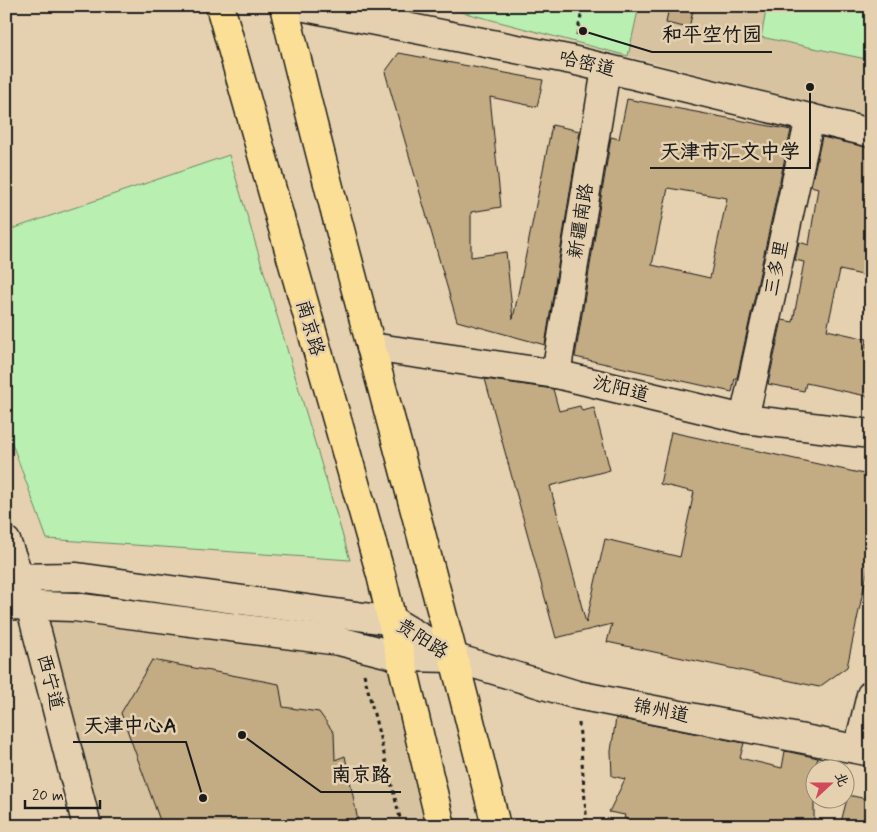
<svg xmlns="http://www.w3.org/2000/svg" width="877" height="832" viewBox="0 0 877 832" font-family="Mynerve,'LXGW WenKai TC',sans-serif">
<rect width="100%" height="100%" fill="#e5d1af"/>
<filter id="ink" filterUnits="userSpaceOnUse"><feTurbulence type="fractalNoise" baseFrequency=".02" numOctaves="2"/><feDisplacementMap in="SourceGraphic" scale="10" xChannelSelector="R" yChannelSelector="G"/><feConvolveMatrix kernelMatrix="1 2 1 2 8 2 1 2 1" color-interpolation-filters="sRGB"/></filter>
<g filter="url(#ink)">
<g fill="#d7c39f">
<path d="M 639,6 L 871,6 L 871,118 L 628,56 Z"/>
<path d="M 110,592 L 349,625 L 386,645 L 432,826 L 98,826 L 43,617 Z"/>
</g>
<g fill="#b9efb1" stroke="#6a8666">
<path d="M 439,6 L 639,6 L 628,56 Z"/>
<path d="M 767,6 L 871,6 L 871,60 L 761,37 Z"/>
<path d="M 229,155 L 350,560 L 47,539 L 6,427 L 6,231 Z"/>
</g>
<g fill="#c3ab84" stroke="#1c1c1c" fill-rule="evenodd">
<path d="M 669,6 L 694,6 L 689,28 L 666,23 Z"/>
<path d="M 399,53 L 543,80 L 537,107 L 490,97 L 501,207 L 471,212 L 471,257 L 506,252 L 513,319 L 552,125 L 580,131 L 545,345 L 457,321 L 385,72 Z"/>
<path d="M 627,99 L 791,130 L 737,378 L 735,378 L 732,392 L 575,357 L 611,137 L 619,139 ZM 668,188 L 727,198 L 710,278 L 652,265 Z"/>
<path d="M 822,137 L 871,148 L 871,277 L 840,270 L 827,330 L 867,339 L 866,347 L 871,348 L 871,397 L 806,383 L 804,391 L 768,384 L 782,320 L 793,322 L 804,262 L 795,260 L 799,242 L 809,245 L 818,188 L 811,186 Z"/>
<path d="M 485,379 L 553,389 L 559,411 L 580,406 L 582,411 L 594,408 L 610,470 L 550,486 L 586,623 L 605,539 L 680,557 L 694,492 L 660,484 L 671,432 L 864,474 L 864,478 L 871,480 L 871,554 L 847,667 L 819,687 L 607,642 L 612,624 L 556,638 Z"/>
<path d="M 152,660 L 279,684 L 283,707 L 319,712 L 334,733 L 335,760 L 345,756 L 359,826 L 162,826 L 121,713 Z"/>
<path d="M 616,718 L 744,743 L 740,758 L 782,768 L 785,751 L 818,758 L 814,770 L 814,826 L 626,826 L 627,819 L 624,818 L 625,815 L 609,812 L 625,779 L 612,776 L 611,751 Z"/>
<path d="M 848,795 L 871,800 L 871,823 L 862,821 L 860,826 L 840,826 Z"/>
</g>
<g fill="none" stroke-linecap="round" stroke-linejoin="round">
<defs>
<g id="minor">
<path d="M 300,6 L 572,60 L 871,133"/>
<path d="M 371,347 L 556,374 L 744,419 L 871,434"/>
<path d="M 556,374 L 606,69"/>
<path d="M 744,419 L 810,118"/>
<path d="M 6,541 L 30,605 L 87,826"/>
<path d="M 6,578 L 77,577 L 393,621 L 455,658 L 577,695 L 871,752"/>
<path d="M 6,605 L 74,607 L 339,641 L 402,657 L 453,658"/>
<path d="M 858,749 L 871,695"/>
</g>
<g id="major">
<path d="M 220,6 L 381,575 L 441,826"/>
<path d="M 284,6 C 349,281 430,551 496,826"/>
</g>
</defs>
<use href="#minor" stroke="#1c1c1c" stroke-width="31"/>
<use href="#major" stroke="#1c1c1c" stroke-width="31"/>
<g stroke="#1c1c1c" stroke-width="3" stroke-dasharray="4 4" stroke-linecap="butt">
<path d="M 577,35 L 583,6"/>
<path d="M 364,674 L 402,826"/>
<path d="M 579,723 L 587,826"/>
</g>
<use href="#minor" stroke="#e5d1af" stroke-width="28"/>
<use href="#major" stroke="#fbdf96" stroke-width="28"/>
</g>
</g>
<g text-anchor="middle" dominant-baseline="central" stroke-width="5" stroke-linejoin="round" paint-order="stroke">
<g font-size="19" fill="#1c1c1c" stroke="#e5d1af">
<text transform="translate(587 64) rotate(13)">哈密道</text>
<text transform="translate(581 221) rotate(-81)">新疆南路</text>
<text transform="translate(777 268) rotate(-78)">三多里</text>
<text transform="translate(310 328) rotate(74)">南京路</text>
<text transform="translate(621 389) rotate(14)">沈阳道</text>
<text transform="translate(422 639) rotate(33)">贵阳路</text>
<text transform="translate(50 682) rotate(76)">西宁道</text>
<text transform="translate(661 711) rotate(11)">锦州道</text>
</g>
</g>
<path fill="none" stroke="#1c1c1c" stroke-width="2" d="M583 31L652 52H772M810 87L810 168H650M203 798L186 742H73M242 735L321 792H401"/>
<g fill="#1c1c1c" stroke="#e5d1af" stroke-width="2">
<circle cx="583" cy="31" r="5"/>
<circle cx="810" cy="87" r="5"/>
<circle cx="203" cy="798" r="5"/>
<circle cx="242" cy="735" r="5"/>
</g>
<g font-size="20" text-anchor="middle" font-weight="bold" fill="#1c1c1c" stroke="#e5d1af" stroke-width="5" stroke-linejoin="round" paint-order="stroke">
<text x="712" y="41">和平空竹园</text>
<text x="730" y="158">天津市汇文中学</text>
<text x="130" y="732">天津中心A</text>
<text x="361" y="781">南京路</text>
</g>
<rect width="877" height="832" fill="none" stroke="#e5d1af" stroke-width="25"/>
<rect x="12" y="12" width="852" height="807" fill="none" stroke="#1c1c1c" stroke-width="2" filter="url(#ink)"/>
<g transform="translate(830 784) rotate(69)"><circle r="24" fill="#e5d1af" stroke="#958974"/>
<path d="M0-4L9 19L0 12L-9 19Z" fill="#d1495b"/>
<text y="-8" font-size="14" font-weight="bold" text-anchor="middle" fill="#1c1c1c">北</text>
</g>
<path d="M25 800v8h75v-8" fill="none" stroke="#1c1c1c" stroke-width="2.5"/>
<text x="32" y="800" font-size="15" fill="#1c1c1c" stroke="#e5d1af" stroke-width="4" paint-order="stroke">20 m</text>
</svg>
